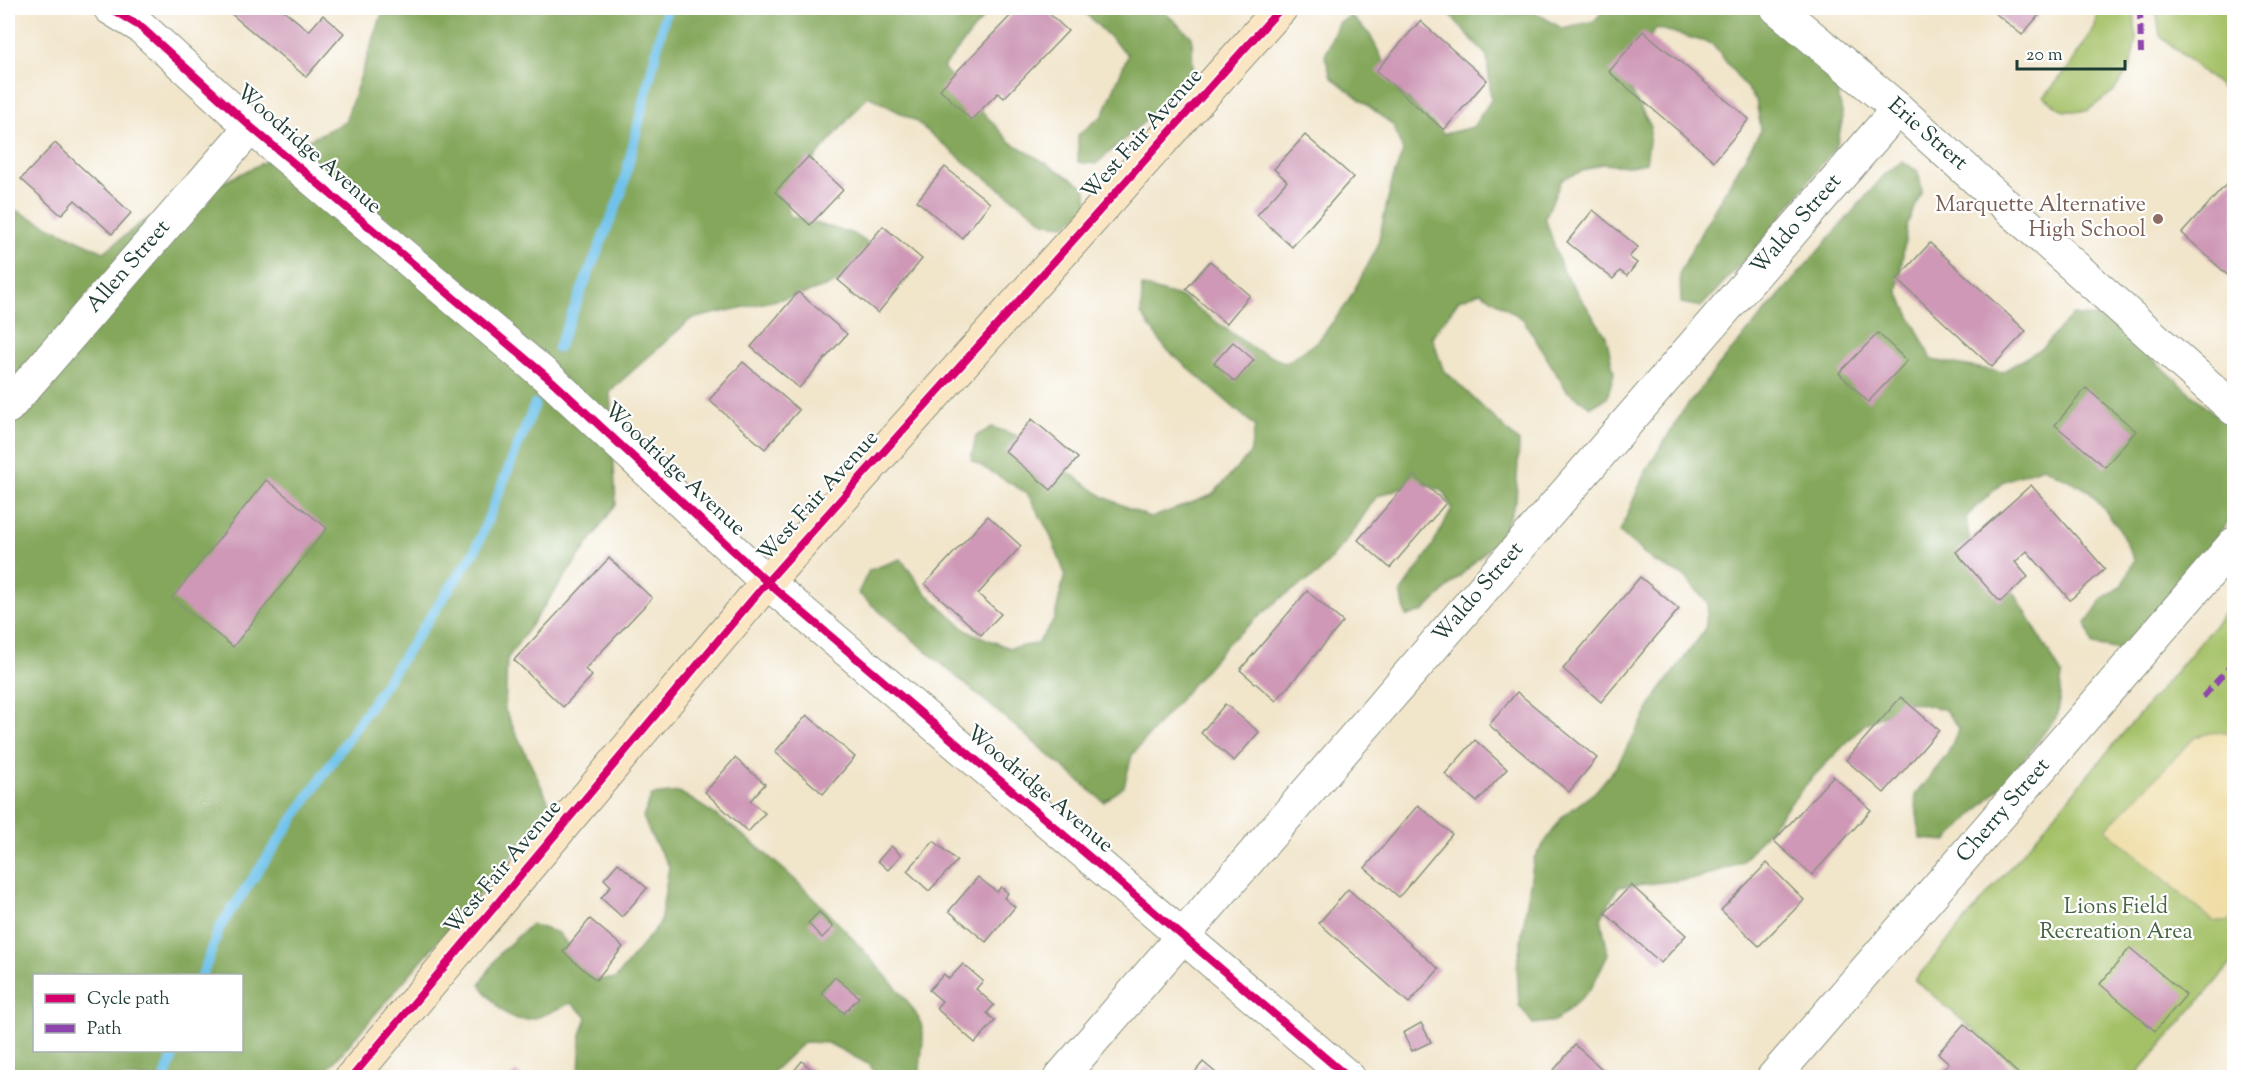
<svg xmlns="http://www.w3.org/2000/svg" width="2242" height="1085" viewBox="0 0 2242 1085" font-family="'Sorts Mill Goudy',serif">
<rect width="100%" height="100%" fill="#fff"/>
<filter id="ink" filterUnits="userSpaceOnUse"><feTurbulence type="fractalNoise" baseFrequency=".0167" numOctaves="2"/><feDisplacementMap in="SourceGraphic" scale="12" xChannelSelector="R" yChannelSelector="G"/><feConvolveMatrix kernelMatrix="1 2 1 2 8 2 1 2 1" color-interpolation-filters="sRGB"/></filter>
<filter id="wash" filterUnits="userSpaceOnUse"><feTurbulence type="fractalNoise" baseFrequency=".008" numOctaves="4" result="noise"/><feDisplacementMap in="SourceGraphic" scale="24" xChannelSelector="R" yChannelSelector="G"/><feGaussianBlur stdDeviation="1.35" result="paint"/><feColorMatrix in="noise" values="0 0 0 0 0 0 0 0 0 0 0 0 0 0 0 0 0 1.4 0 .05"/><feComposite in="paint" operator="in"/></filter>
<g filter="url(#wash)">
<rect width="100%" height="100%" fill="#f1e5ca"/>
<g fill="#a5c168" stroke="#627f4e" stroke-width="1.5">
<path d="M 2098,8 L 2134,8 L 2136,39 L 2130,68 L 2114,91 L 2087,111 L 2064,111 L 2044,97 L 2070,66 L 2095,27 Z"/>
<path d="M 2156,8 L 2234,8 L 2234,98 L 2160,36 Z"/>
<path d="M 2234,602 L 2234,965 L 2232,963 L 2134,1077 L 2029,1077 L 1915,980 Z"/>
</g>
<g fill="#84a75c" stroke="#527248" stroke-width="1.5" fill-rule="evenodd">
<path d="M 384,8 L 991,8 L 943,68 L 1009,141 L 1085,187 L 1089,207 L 1065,225 L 1046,223 L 967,164 L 914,120 L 868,96 L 784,195 L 790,216 L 854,234 L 868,243 L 858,268 L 839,282 L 804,294 L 691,319 L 610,391 L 616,504 L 507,659 L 505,710 L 552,809 L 321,1077 L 8,1078 L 8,207 L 104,252 L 141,223 L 345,122 ZM 34,976 L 242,976 L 242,1050 L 34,1050 Z"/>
<path d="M 1080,8 L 1160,8 L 1192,37 L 1193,79 L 1096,164 L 1078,162 L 1078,135 L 1103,115 L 1128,55 Z"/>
<path d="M 1444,8 L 1531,8 L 1538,14 L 1563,29 L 1594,21 L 1606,8 L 1759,8 L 1787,31 L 1835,81 L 1843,117 L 1837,145 L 1762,241 L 1701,307 L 1681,303 L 1680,272 L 1704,227 L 1761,130 L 1756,100 L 1712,44 L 1657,28 L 1632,59 L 1629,87 L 1651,127 L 1646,163 L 1630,166 L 1601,164 L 1562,179 L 1545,218 L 1562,269 L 1606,336 L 1614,373 L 1607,398 L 1591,407 L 1567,391 L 1523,319 L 1481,292 L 1459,300 L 1432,337 L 1443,369 L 1519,442 L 1516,501 L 1501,536 L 1423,612 L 1406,616 L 1401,592 L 1429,552 L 1452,509 L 1444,492 L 1418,481 L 1376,497 L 1348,539 L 1317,575 L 1282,597 L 1228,643 L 1132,755 L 1124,786 L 1104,802 L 858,593 L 869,570 L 901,559 L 925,592 L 967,631 L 1009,648 L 1037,644 L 1054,620 L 1065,574 L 1049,532 L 1027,493 L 971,460 L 976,436 L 992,427 L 1015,435 L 1104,497 L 1151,518 L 1212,495 L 1250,454 L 1255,426 L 1165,348 L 1141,314 L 1142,286 L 1183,298 L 1254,349 L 1286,363 L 1318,341 L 1346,305 L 1377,248 L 1392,181 L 1403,151 L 1393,125 L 1331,77 L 1325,56 L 1338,23 L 1351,16 L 1370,35 L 1398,90 L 1444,134 L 1473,127 L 1491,100 L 1487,56 Z"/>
<path d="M 1902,162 L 1918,171 L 1922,191 L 1907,225 L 1898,292 L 1932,360 L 2002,372 L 2042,348 L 2072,315 L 2106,318 L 2234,431 L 2234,514 L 2137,640 L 2120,650 L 2093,645 L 2086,623 L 2103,598 L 2123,585 L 2134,560 L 2119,528 L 2088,490 L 2043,467 L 2004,481 L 1966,517 L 1972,558 L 2015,594 L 2062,675 L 2058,714 L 2014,773 L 1947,841 L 1920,839 L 1915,795 L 1947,755 L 1959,728 L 1944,709 L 1911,702 L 1865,724 L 1809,781 L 1742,862 L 1700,878 L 1618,887 L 1601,918 L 1608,954 L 1591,989 L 1556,1021 L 1533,1024 L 1519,1005 L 1517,967 L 1534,858 L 1563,816 L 1595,792 L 1616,767 L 1658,693 L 1705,630 L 1708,604 L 1684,576 L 1653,561 L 1620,532 L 1644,474 L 1683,411 L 1724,359 L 1887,172 Z"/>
<path d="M 679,792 C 755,836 820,900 877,966 C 891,982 913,1004 921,1024 C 927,1041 917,1066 921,1077 L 877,1077 L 870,1065 L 828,1043 L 804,1042 L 767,1077 L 580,1077 L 579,1074 L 581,1035 L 587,1017 L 571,1003 C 523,1025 513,1031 480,984 L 500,953 L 531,924 L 558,933 L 599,979 L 615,979 L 660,923 L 669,866 L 651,836 L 643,817 L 652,795 Z"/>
</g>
<path fill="#eeda9e" stroke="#868c69" stroke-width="1.5" d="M 2231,732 L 2234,733 L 2234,919 L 2225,922 L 2213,921 L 2106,829 L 2194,738 L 2209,733 Z"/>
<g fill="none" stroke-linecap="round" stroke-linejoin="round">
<g stroke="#6fc2eb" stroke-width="10">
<path d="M 558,348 L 621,194 L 667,8"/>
<path d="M 202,976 L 220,927 L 475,551 L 535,404"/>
<path d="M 165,1078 L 175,1050"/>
</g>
</g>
<g id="blocks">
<g fill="#ce98b6">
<path d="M 233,8 L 281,8 L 309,31 L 323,15 L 344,33 L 306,77 L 229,12 Z"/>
<path d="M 1018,8 L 1043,8 L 1068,31 L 1004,98 L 998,93 L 971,120 L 940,89 Z"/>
<path d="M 1989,8 L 2045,8 L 2022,35 Z"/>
<path d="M 1420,21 L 1487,80 L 1444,130 L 1376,71 Z"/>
<path d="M 1643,31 L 1749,119 L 1714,161 L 1609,72 Z"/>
<path d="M 1305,135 L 1353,177 L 1292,247 L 1257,215 L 1287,181 L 1274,169 Z"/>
<path d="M 55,143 L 131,213 L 112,234 L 75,200 L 61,215 L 21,179 Z"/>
<path d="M 808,157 L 843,190 L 810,225 L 775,192 Z"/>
<path d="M 945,167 L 990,203 L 962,238 L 917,201 Z"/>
<path d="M 2234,176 L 2234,281 L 2182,233 Z"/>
<path d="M 1593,210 L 1638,247 L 1629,257 L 1637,263 L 1627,276 L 1620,271 L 1613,279 L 1567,242 Z"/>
<path d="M 883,226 L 922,259 L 878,313 L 838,280 Z"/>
<path d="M 1930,243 L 2026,331 L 1992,367 L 1897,279 Z"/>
<path d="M 1210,261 L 1250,295 L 1226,324 L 1186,289 Z"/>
<path d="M 798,292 L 847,334 L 799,388 L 751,347 Z"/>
<path d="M 1878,333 L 1907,361 L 1868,402 L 1839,373 Z"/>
<path d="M 1233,342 L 1254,360 L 1235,382 L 1214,363 Z"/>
<path d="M 743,362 L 799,410 L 765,449 L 709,400 Z"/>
<path d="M 2086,388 L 2136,431 L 2105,467 L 2055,425 Z"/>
<path d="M 1032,419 L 1078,458 L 1051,490 L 1005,451 Z"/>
<path d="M 1414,475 L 1446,503 L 1390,568 L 1358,540 Z"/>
<path d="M 266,480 L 327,528 L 233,647 L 172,598 Z"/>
<path d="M 2031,485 L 2105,569 L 2070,600 L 2027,551 L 2015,562 L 2028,577 L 2000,602 L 1956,552 Z"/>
<path d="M 988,516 L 1021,546 L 978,594 L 1001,614 L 981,635 L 925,584 Z"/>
<path d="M 609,558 L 652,598 L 585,669 L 592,676 L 563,707 L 514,660 Z"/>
<path d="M 1640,577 L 1679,609 L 1601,702 L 1563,669 Z"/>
<path d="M 1307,591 L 1343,622 L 1276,701 L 1240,670 Z"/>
<path d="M 1517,692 L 1597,758 L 1569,792 L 1489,725 Z"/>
<path d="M 1901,697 L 1939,730 L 1884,793 L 1846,760 Z"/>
<path d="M 1225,704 L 1259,732 L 1234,761 L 1201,733 Z"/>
<path d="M 807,715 L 855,757 L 823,794 L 775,752 Z"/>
<path d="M 1475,740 L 1507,769 L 1477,802 L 1445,774 Z"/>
<path d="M 735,758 L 765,784 L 750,801 L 765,813 L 748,832 L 705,792 Z"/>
<path d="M 1833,776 L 1871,810 L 1812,875 L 1774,841 Z"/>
<path d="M 1418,805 L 1452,834 L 1399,897 L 1365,868 Z"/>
<path d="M 934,841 L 957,861 L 929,891 L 907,871 Z"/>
<path d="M 891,846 L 901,855 L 888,870 L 878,861 Z"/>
<path d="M 618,863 L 647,888 L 622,917 L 601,898 L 611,886 L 604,879 Z"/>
<path d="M 1767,863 L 1804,900 L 1759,946 L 1721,910 Z"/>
<path d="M 978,877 L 997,892 L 1001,887 L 1008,893 L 1004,898 L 1015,907 L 986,942 L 949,911 Z"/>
<path d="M 1631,885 L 1686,935 L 1661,963 L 1605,913 Z"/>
<path d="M 1348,889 L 1439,969 L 1409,1003 L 1319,923 Z"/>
<path d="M 819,912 L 833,927 L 822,938 L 808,923 Z"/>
<path d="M 590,919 L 623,947 L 596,980 L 563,952 Z"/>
<path d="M 2130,948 L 2186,995 L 2155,1031 L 2100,984 Z"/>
<path d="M 963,964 L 983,981 L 976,989 L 994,1005 L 987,1013 L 995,1021 L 975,1043 L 936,1008 L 942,1001 L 929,990 L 944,974 L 949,979 Z"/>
<path d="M 835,977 L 859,997 L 844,1013 L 821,993 Z"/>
<path d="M 1421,1023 L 1431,1042 L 1412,1051 L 1403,1033 Z"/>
<path d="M 1964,1024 L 2023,1078 L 1935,1078 L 1949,1063 L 1938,1053 Z"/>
<path d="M 1575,1045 L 1610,1076 L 1608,1078 L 1556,1078 L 1559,1074 L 1554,1070 Z"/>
<path d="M 802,1061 L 821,1078 L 788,1078 Z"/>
<path d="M 1203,1062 L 1222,1078 L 1190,1078 Z"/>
<path d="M 516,1071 L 524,1078 L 510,1078 Z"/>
</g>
</g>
</g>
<g filter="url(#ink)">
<use href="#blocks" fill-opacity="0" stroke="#88917f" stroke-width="1.5"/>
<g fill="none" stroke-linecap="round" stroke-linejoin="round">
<defs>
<g id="street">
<path d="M 110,8 L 141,27 L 251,127 L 552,381 L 767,582 L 1349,1078"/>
<path d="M 1777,8 L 1898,109 L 2234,409"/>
<path d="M 8,407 L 251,127"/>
<path d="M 1060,1078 L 1898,109"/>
<path d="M 1773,1078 L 2234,544"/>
</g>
<path id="secondary" d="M 351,1078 L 767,582 L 1281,8"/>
</defs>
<use href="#street" stroke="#88917f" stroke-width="35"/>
<use href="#secondary" stroke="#88917f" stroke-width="35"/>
<use href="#street" stroke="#fff" stroke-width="33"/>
<use href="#secondary" stroke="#fbe6c4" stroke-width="33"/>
<g stroke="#8e44ad" stroke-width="6" stroke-dasharray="12 6" stroke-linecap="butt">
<path d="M 2140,8 L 2141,53"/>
<path d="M 2203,697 L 2234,662"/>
</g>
<defs>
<g id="cycleway">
<path d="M 110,8 L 141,27 L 251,127 L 552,381 L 767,582 L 1349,1078"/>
<path d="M 351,1078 L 767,582 L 1281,8"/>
</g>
</defs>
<use href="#cycleway" stroke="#fff" stroke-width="11"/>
<use href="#cycleway" stroke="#d6006c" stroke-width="8"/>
</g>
</g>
<circle fill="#8d6e63" stroke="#fff" stroke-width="2" cx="2158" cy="219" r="6"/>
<g text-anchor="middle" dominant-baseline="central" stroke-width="4.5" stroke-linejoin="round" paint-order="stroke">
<g font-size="22" fill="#1f3d34" stroke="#fff">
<text transform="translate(1143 135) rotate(-48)">West Fair Avenue</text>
<text transform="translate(1927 135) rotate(41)">Erie Strert</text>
<text transform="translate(308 150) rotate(41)">Woodridge Avenue</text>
<text transform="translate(1797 225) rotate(-49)">Waldo Street</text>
<text transform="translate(129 267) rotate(-49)">Allen Street</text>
<text transform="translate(674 470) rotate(43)">Woodridge Avenue</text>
<text transform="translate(819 497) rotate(-48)">West Fair Avenue</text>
<text transform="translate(1479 593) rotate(-49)">Waldo Street</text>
<text transform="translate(1039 790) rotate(40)">Woodridge Avenue</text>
<text transform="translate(2004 811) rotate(-49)">Cherry Street</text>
<text transform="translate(504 868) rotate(-50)">West Fair Avenue</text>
</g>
<g font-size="22" fill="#785e54" stroke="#fff" text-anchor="end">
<text x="2146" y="206">Marquette Alternative<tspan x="2146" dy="25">High School</tspan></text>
</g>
<g font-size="22" fill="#476544" stroke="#fff">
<text x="2116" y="908">Lions Field<tspan x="2116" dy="25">Recreation Area</tspan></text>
</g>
</g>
<rect width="2242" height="1085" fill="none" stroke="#fff" stroke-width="30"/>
<rect x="33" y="974" width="210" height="78" fill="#ffffff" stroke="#a5b1ae" stroke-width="1.5"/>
<rect x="45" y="994" width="30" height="9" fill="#d6006c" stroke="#a5b1ae" stroke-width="1.5"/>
<text x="87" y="1004" font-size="18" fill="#1f3d34">Cycle path</text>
<rect x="45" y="1024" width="30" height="9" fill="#8e44ad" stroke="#a5b1ae" stroke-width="1.5"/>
<text x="87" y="1034" font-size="18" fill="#1f3d34">Path</text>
<path d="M2017 60v9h108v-9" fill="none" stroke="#1f3d34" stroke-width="3"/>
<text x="2026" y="60" font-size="18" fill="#1f3d34" stroke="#ffffff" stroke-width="4.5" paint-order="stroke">20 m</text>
</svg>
